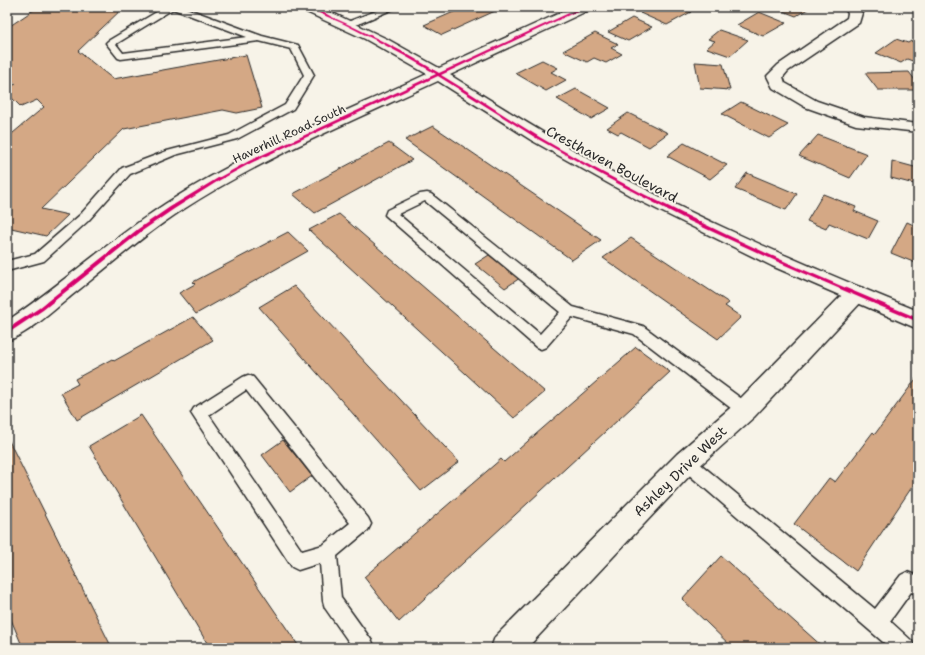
<svg xmlns="http://www.w3.org/2000/svg" width="925" height="655" viewBox="0 0 925 655" font-family="'Shantell Sans',sans-serif">
<rect width="100%" height="100%" fill="#f7f3e8"/>
<filter id="ink" filterUnits="userSpaceOnUse"><feTurbulence type="fractalNoise" baseFrequency=".025" numOctaves="2"/><feDisplacementMap in="SourceGraphic" scale="8" xChannelSelector="R" yChannelSelector="G"/><feConvolveMatrix kernelMatrix="1 2 1 2 8 2 1 2 1" color-interpolation-filters="sRGB"/></filter>
<g filter="url(#ink)">
<g fill="#d4a885" stroke="#2b2b2b">
<path d="M 38,7 L 124,7 L 78,51 L 113,79 L 246,55 L 262,108 L 237,113 L 223,110 L 124,129 L 41,209 L 68,215 L 46,236 L 7,227 L 7,138 L 44,107 L 37,100 L 21,107 L 7,93 L 7,88 L 16,84 L 7,77 L 7,28 Z"/>
<path d="M 465,7 L 504,7 L 442,35 L 424,25 Z"/>
<path d="M 651,7 L 679,7 L 691,12 L 667,25 L 640,13 Z"/>
<path d="M 777,7 L 811,7 L 796,16 L 775,8 Z"/>
<path d="M 759,12 L 786,23 L 763,36 L 737,25 Z"/>
<path d="M 632,18 L 652,27 L 628,41 L 608,32 Z"/>
<path d="M 719,30 L 748,40 L 730,56 L 707,48 L 715,41 L 708,39 Z"/>
<path d="M 595,33 L 618,44 L 611,48 L 622,54 L 606,63 L 594,58 L 587,62 L 563,51 Z"/>
<path d="M 896,39 L 908,43 L 911,41 L 918,44 L 918,63 L 907,59 L 901,63 L 876,53 Z"/>
<path d="M 542,60 L 558,68 L 551,72 L 566,80 L 546,91 L 515,73 Z"/>
<path d="M 695,62 L 723,64 L 730,90 L 700,88 Z"/>
<path d="M 909,72 L 918,84 L 918,90 L 878,90 L 865,73 Z"/>
<path d="M 576,89 L 610,108 L 591,119 L 557,99 Z"/>
<path d="M 741,102 L 788,125 L 769,138 L 722,114 Z"/>
<path d="M 628,113 L 668,133 L 649,147 L 621,132 L 618,134 L 607,128 Z"/>
<path d="M 433,126 L 601,240 L 572,260 L 405,140 Z"/>
<path d="M 818,135 L 867,154 L 850,178 L 799,156 Z"/>
<path d="M 389,143 L 412,160 L 315,213 L 293,194 Z"/>
<path d="M 684,143 L 727,165 L 710,179 L 667,156 Z"/>
<path d="M 892,161 L 918,168 L 918,185 L 891,178 Z"/>
<path d="M 747,173 L 797,194 L 786,210 L 735,189 Z"/>
<path d="M 823,194 L 856,207 L 854,211 L 878,221 L 868,239 L 829,223 L 826,229 L 807,221 Z"/>
<path d="M 339,214 L 545,392 L 514,418 L 309,230 Z"/>
<path d="M 907,222 L 918,227 L 918,264 L 891,253 Z"/>
<path d="M 288,232 L 308,251 L 196,314 L 179,293 L 195,284 L 193,282 Z"/>
<path d="M 631,238 L 729,303 L 725,306 L 741,317 L 718,339 L 603,258 Z"/>
<path d="M 489,255 L 520,278 L 505,288 L 475,264 Z"/>
<path d="M 294,286 L 459,462 L 421,491 L 259,307 Z"/>
<path d="M 193,317 L 213,340 L 77,420 L 61,393 L 78,384 L 75,379 L 112,359 L 114,361 Z"/>
<path d="M 636,347 L 670,372 L 399,622 L 364,577 L 501,459 L 504,462 Z"/>
<path d="M 918,376 L 918,478 L 856,571 L 794,524 L 829,478 L 835,482 L 873,432 L 875,434 Z"/>
<path d="M 141,415 L 300,648 L 210,648 L 89,446 Z"/>
<path d="M 7,437 L 112,648 L 23,648 L 7,610 Z"/>
<path d="M 283,440 L 312,476 L 290,492 L 262,455 Z"/>
<path d="M 721,556 L 824,648 L 733,648 L 682,599 Z"/>
</g>
<g fill="none" stroke-linecap="round" stroke-linejoin="round">
<defs>
<g id="lane">
<path d="M 165,7 L 183,7 L 262,36 L 298,45 L 314,75 L 293,109 L 237,139 L 175,155 L 130,174 L 88,221 L 44,261 L 7,271 L 7,261 L 35,254 L 80,215 L 122,168 L 167,151 L 229,135 L 285,105 L 304,75 L 291,49 L 259,41 L 121,59 L 118,58 L 106,43 L 108,41 ZM 173,9 L 247,37 L 123,53 L 116,44 Z"/>
<path d="M 386,7 L 398,7 L 351,27 L 345,27 L 344,25 L 345,23 Z"/>
<path d="M 427,193 L 431,194 L 573,307 L 643,326 L 750,405 L 753,410 L 750,415 L 745,417 L 740,415 L 634,334 L 572,317 L 546,347 L 541,349 L 536,347 L 385,215 L 387,210 L 420,194 ZM 425,201 L 560,312 L 540,334 L 398,214 Z"/>
<path d="M 248,375 L 253,377 L 368,518 L 371,524 L 368,530 L 337,556 L 341,598 L 372,641 L 375,648 L 353,648 L 325,608 L 323,601 L 320,563 L 298,570 L 292,567 L 191,413 L 194,408 L 243,377 ZM 246,390 L 350,523 L 323,545 L 302,551 L 209,415 Z"/>
<path d="M 686,455 L 692,457 L 875,609 L 901,575 L 907,572 L 918,576 L 918,594 L 911,592 L 890,621 L 912,641 L 915,648 L 890,648 L 680,467 L 678,462 L 680,457 Z"/>
</g>
<g id="street">
<path d="M 843,7 L 857,7 L 862,13 L 859,23 L 788,71 L 783,77 L 785,83 L 817,101 L 864,117 L 918,124 L 918,132 L 856,125 L 805,107 L 773,88 L 767,76 L 778,65 L 847,18 L 848,13 Z"/>
<path d="M 856,286 L 863,288 L 867,294 L 863,300 L 754,417 L 695,470 L 527,648 L 491,648 L 495,637 L 677,454 L 736,403 L 849,288 Z"/>
</g>
<path id="secondary" d="M 300,7 L 318,7 L 337,15 L 387,39 L 439,68 L 573,7 L 591,7 L 589,10 L 450,75 C 501,107 552,139 605,168 C 706,223 812,268 918,311 L 918,329 L 772,266 L 638,200 L 531,140 L 438,81 C 350,122 260,159 179,212 C 141,237 107,268 71,296 C 53,311 29,333 7,341 L 7,321 C 62,284 110,240 165,204 C 247,151 339,115 427,74 L 365,39 L 302,10 Z"/>
</defs>
<use href="#lane" stroke="#2b2b2b" stroke-width="3"/>
<use href="#street" stroke="#2b2b2b" stroke-width="3"/>
<use href="#secondary" stroke="#2b2b2b" stroke-width="3"/>
<use href="#lane" fill="#f7f3e8" fill-rule="evenodd"/>
<use href="#street" fill="#f7f3e8" fill-rule="evenodd"/>
<use href="#secondary" fill="#f7f3e8" fill-rule="evenodd"/>
<defs>
<path id="cycleway" d="M 305,7 C 315,7 326,14 334,18 C 370,34 405,52 439,73 L 582,7 L 586,7 L 441,75 C 468,91 494,109 520,125 C 547,142 574,157 602,172 C 704,227 810,274 918,318 L 918,322 L 870,302 L 778,262 L 687,220 L 643,197 L 598,173 L 536,138 L 438,76 L 251,163 L 220,180 L 174,209 L 142,231 L 43,310 L 7,334 L 7,329 L 39,308 L 138,229 L 170,207 L 218,178 L 249,161 L 436,74 L 405,56 L 381,43 L 344,24 Z"/>
</defs>
<use href="#cycleway" stroke="#f7f3e8" stroke-width="3"/>
<use href="#cycleway" fill="#d6006c" fill-rule="evenodd"/>
</g>
</g>
<g text-anchor="middle" dominant-baseline="central" stroke-width="4" stroke-linejoin="round" paint-order="stroke">
<g font-size="12" fill="#2b2b2b" stroke="#f7f3e8">
<text transform="translate(289 134) rotate(-25)">Haverhill Road South</text>
</g>
<g font-size="14" fill="#2b2b2b" stroke="#f7f3e8">
<text transform="translate(612 164) rotate(28)">Cresthaven Boulevard</text>
<text transform="translate(680 471) rotate(-44)">Ashley Drive West</text>
</g>
</g>
<rect width="925" height="655" fill="none" stroke="#f7f3e8" stroke-width="24"/>
<rect x="12" y="12" width="901" height="631" fill="none" stroke="#2b2b2b" stroke-width="1.5" filter="url(#ink)"/>
</svg>
